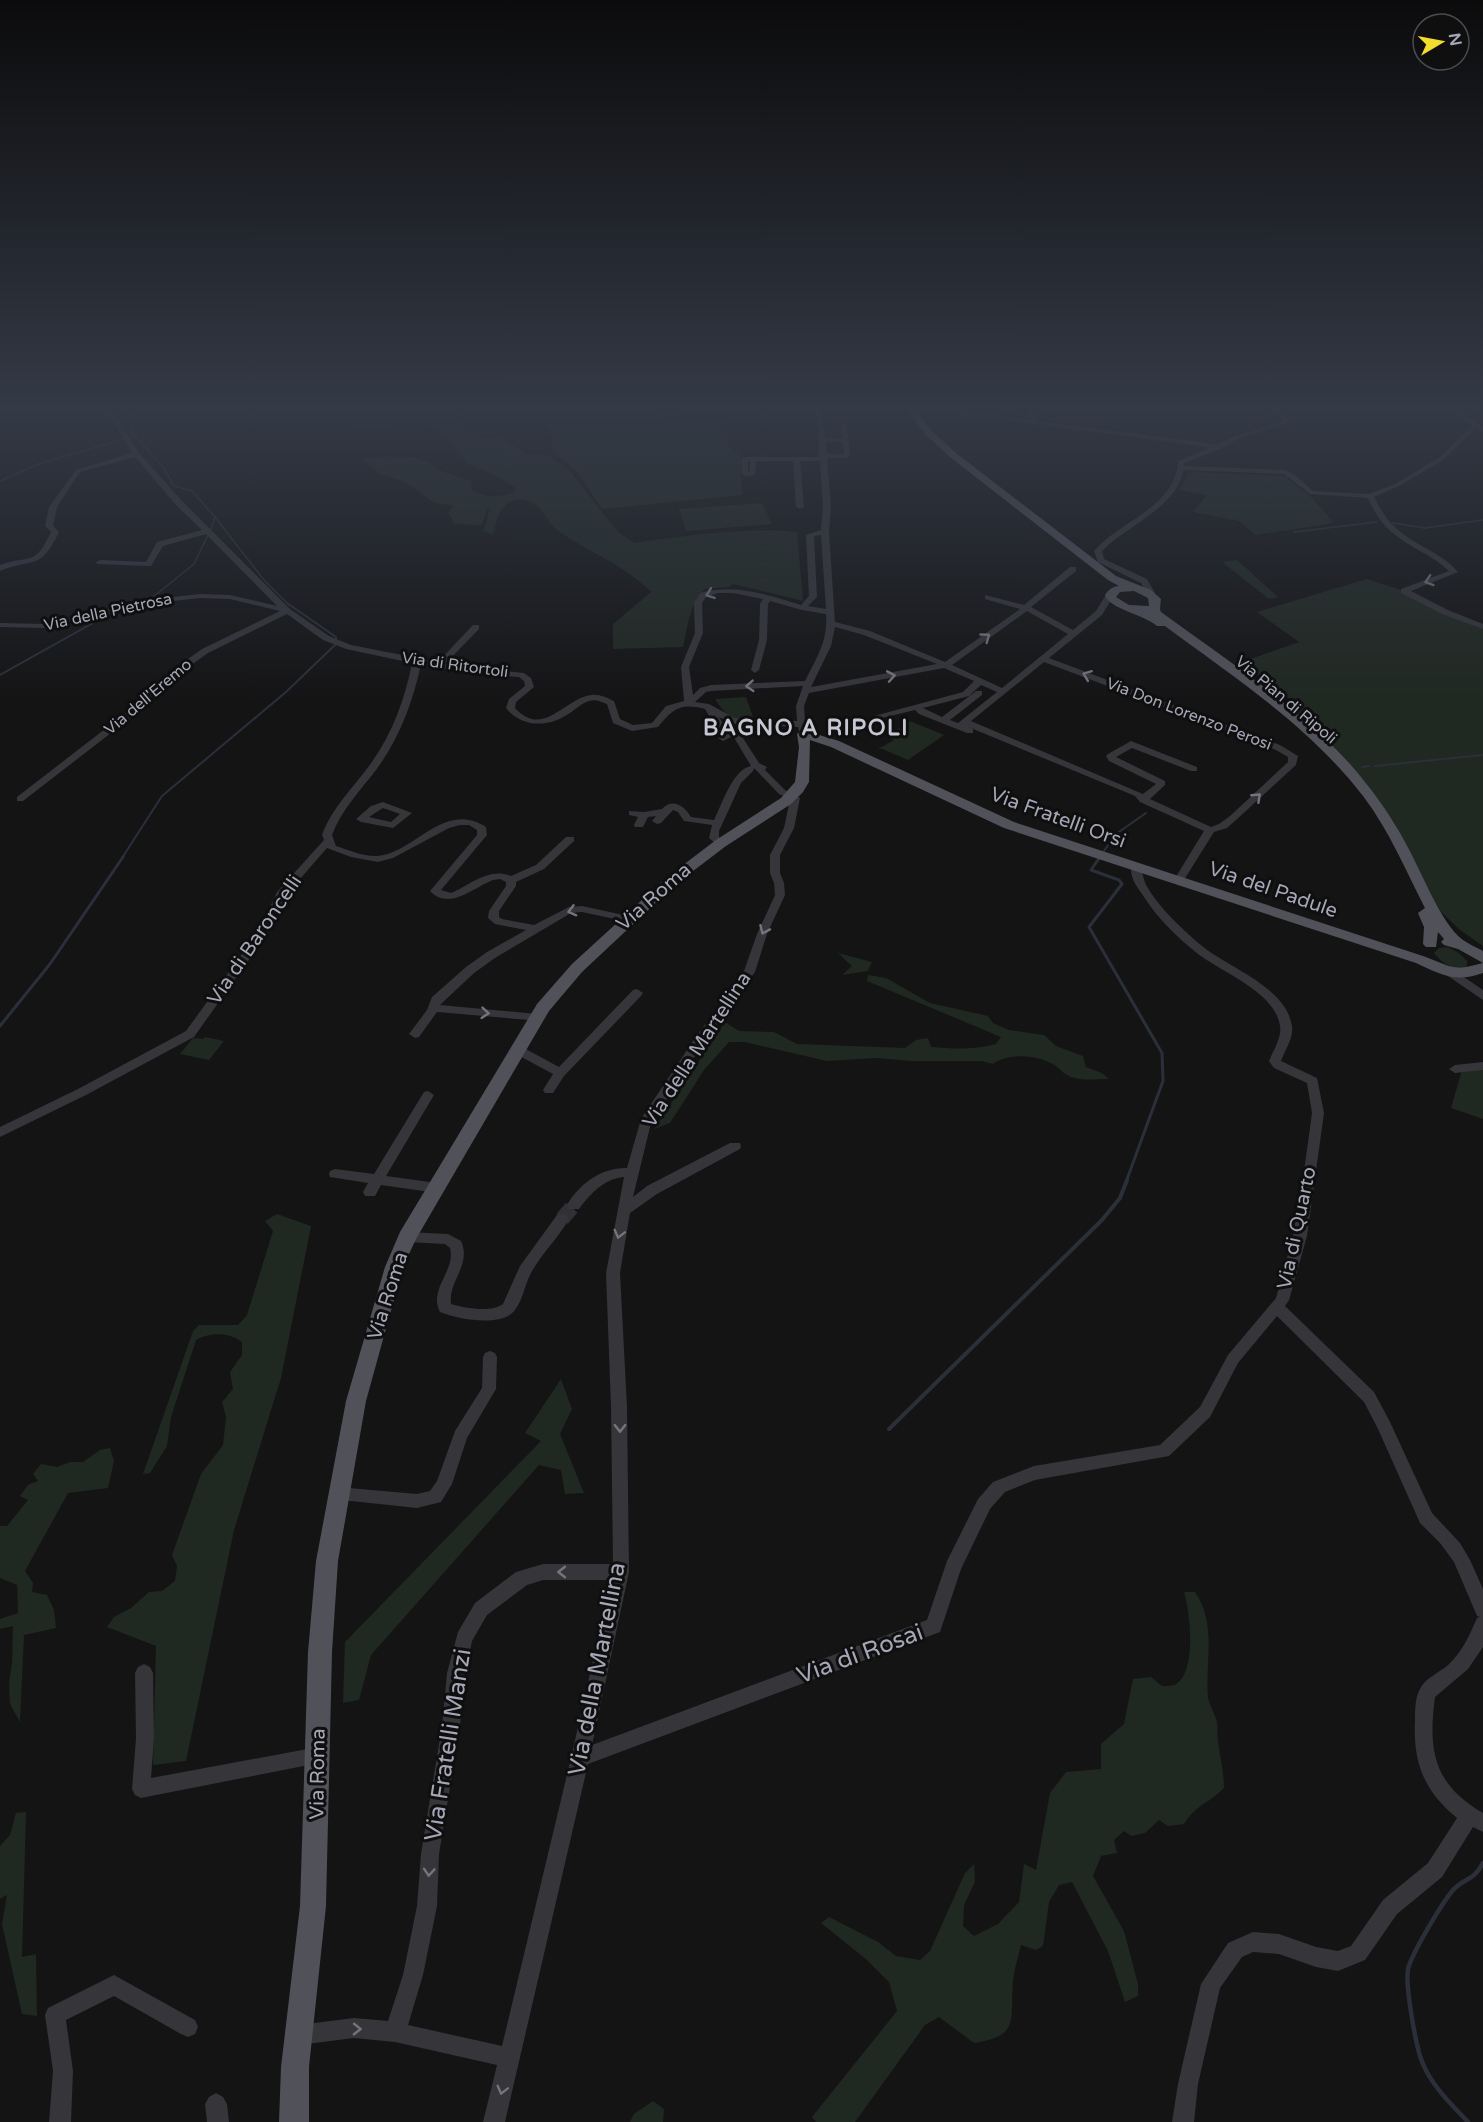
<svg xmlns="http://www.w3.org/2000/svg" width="1483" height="2122" viewBox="0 0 1483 2122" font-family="'Varela Round',sans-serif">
<rect width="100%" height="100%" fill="#141415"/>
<g fill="#202822">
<path d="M 334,405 L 458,405 L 466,431 L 476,438 L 501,437 L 528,455 L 547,455 L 569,470 L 618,532 L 634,543 C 682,536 749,527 797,532 L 803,601 L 733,584 L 729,587 L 705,589 C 689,604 688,627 683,647 L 613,649 L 613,624 L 651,592 C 625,565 588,552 557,530 C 546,522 544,506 529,501 C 506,493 496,515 494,533 L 491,534 L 483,531 L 487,522 L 489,506 L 481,525 L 453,524 L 452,518 L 448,514 L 453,506 L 433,502 L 405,482 L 380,474 L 362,459 L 415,457 L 428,462 L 438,470 L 471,481 L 472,489 C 485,499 500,497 514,492 L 516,488 L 495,475 L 468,464 L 446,436 L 419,421 L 390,424 L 386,428 L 357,432 Z"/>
<path d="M 548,405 L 663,405 L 669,423 L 726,419 L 729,447 L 740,454 L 742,495 L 602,509 L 576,470 L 553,452 L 551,432 L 540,406 Z"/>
<path d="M 1189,472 L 1284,476 L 1311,497 L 1334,523 L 1256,535 L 1239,521 L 1193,512 L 1207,495 L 1180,490 Z"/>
<path d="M 762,503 L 772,524 L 686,531 L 679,509 Z"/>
<path d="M 1237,560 L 1278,597 L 1269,599 L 1222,562 Z"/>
<path d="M 1367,579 L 1401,590 L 1483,629 L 1483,946 L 1460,930 L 1441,912 L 1399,837 L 1291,706 L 1290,704 L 1296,701 L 1272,692 L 1259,682 L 1260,679 L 1256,673 L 1239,663 L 1299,642 L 1257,612 Z"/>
<path d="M 746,697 L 754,720 C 733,720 726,717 715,699 Z"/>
<path d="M 910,721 L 944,735 L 908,760 L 878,747 L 882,747 L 894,740 L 887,736 Z"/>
<path d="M 1447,947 L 1459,953 L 1467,961 L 1467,966 C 1453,971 1443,964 1434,953 L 1439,948 Z"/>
<path d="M 838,953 L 872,962 L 868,971 L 842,975 L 852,966 Z"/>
<path d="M 868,975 L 886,978 L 930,1003 L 988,1016 L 993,1023 L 1009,1030 L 1044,1035 L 1056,1046 L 1083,1056 L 1086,1067 L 1102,1073 L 1109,1079 C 1097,1079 1083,1081 1071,1077 C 1064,1074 1061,1070 1056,1066 C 1040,1055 1009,1052 993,1064 L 982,1061 L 911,1061 L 877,1058 L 827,1061 L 744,1042 L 729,1042 L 704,1070 L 670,1123 L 654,1129 L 725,1022 L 739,1031 L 774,1032 L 797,1044 L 905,1048 L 916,1040 L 928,1038 L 931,1047 C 954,1049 974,1050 996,1044 L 1001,1037 L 867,981 Z"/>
<path d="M 205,1037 L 224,1041 L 209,1060 L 180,1054 L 193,1038 L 203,1039 Z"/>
<path d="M 1483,1069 L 1483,1119 L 1451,1108 L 1462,1070 Z"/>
<path d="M 277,1214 L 311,1226 L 281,1378 L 234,1530 L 186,1761 L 153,1765 L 156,1646 L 107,1627 L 114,1617 L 131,1608 L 149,1592 L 162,1591 L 175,1581 L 177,1566 L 172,1555 L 201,1474 L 223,1445 L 226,1417 L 222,1402 L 233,1389 L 230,1372 L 242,1355 L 242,1342 C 229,1332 210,1332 196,1340 L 171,1417 L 167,1446 L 150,1473 L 143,1474 L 193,1331 L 199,1325 L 238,1325 L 247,1315 L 273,1231 L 265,1221 Z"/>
<path d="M 561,1379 L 572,1409 L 560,1434 L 584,1493 L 565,1494 L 561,1470 L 539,1465 L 371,1655 L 359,1700 L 343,1703 L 345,1642 L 541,1441 L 525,1433 Z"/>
<path d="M 110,1448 L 114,1461 L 108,1488 L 68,1493 L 25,1571 L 33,1583 L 32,1592 L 47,1595 L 54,1610 L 56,1628 L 24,1635 L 20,1722 L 10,1704 L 9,1684 L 12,1662 L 13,1626 L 0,1629 L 0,1619 L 18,1613 L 17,1585 L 0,1578 L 0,1526 L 7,1526 L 28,1500 L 20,1496 L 28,1485 L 38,1481 L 33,1474 L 41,1464 L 57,1467 L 70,1462 L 83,1462 L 100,1450 Z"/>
<path d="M 1184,1592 L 1195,1592 C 1217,1624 1205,1661 1208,1697 C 1209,1706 1216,1714 1217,1723 C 1218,1729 1217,1735 1218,1742 C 1220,1757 1224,1771 1224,1788 C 1208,1804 1197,1804 1184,1824 L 1168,1826 L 1159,1820 L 1145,1833 L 1131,1836 L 1124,1831 L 1114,1840 L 1117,1853 L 1101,1856 L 1093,1876 L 1124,1931 L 1138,1984 L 1138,1996 L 1125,2002 L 1108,1951 L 1072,1882 L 1059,1885 L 1049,1902 L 1043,1946 L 1036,1950 L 1021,1945 C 1018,1957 1014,1970 1013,1982 C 1010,2021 1020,2036 974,2043 L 939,2017 L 925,2025 L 855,2122 L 816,2122 L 812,2117 L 897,2011 L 889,1982 L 867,1960 L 821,1923 L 829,1917 L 878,1942 L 896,1956 L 920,1960 L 930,1951 L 965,1873 L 974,1864 L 975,1882 L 964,1905 L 963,1926 L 974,1936 L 998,1924 L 1019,1902 L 1024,1864 L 1036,1870 L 1050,1793 L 1066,1772 L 1101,1769 L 1101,1744 L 1124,1724 L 1133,1679 L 1151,1677 L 1162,1686 C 1166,1686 1173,1686 1176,1684 C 1197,1672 1190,1611 1184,1592 Z"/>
<path d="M 26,1812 L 22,1957 L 36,1954 L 37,2016 L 22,2014 L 2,1924 L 7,1895 L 0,1899 L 0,1846 L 10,1835 L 16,1813 Z"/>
<path d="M 653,2101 L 664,2109 L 663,2122 L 630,2122 L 634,2114 Z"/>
</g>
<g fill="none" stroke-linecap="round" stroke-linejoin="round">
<g stroke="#2a2f39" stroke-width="1.5">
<path d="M 121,405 L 133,421 L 132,432 L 163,467 L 174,486 L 192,491 L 215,517 L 211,529"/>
<path d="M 0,481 L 38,464 L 134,436"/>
<path d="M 215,517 L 264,580 L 289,605"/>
<path d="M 1392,523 L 1425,528 L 1483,520"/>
<path d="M 1294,532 L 1377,522"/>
<path d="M 143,605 L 194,564 L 208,535"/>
</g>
<g stroke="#2a2f39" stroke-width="2">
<path d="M 0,675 L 109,614 L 145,603"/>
<path d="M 1375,766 L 1483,755"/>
<path d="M 1362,767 L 1370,766"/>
<path d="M 122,858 L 162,796 L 286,692 L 336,644 L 336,637 L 287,603"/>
<path d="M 1099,858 L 1116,834 L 1146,813"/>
</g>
<g stroke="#2a2f39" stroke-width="3">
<path d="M 1100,857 L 1091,870 L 1119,880 L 1122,884 L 1089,927 L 1162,1053 L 1163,1081 L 1126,1182"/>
<path d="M 0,1026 L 50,964 L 123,857"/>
</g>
<path stroke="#2a2f39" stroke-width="4" d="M 889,1429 L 1102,1220 L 1120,1198 L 1127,1180"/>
<path stroke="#2a2f39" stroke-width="4.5" d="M 1468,2122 C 1452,2105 1432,2086 1423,2064 C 1416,2049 1405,1985 1408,1969 C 1412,1953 1442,1903 1453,1890 C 1465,1877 1473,1882 1483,1863"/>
<path stroke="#313135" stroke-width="15" stroke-dasharray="15 8" stroke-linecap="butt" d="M 562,1219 L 574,1205"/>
<g fill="#35353a" fill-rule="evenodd">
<path d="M 103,405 L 109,405 L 139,453 L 182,501 L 290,609 L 329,636 L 351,645 L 438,662 L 473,625 L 479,625 L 479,629 L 445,664 L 524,673 L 531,678 L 534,687 L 516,702 L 515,708 C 543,739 565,698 591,695 C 600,694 607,698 614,701 L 620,719 L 633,725 L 652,723 L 666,706 L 684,701 L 681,667 L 695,633 L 694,603 L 700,593 C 735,583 767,595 801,605 L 809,596 L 806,535 L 821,530 L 823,507 L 820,461 L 800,461 L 804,507 L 800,509 L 796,507 L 793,461 L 756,461 L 755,475 L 745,476 L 742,474 L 741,459 L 744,457 L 819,457 L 818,424 L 814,405 L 820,405 L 825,438 L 842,438 L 841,426 L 844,424 L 847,426 L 850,456 L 847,458 L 827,458 L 831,507 L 829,532 L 835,622 L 870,631 L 945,662 L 1020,609 L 985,599 L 985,595 L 1024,605 L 1070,567 L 1076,567 L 1076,571 L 1031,607 L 1073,630 L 1096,611 L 1107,593 L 1114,595 L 1102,615 L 1049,658 L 1280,745 L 1298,756 L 1296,765 L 1236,820 L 1227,828 L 1214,832 L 1184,880 L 1179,883 L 1174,880 L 1204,831 L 1140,802 L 1135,796 L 966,726 L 973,729 L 973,733 L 967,733 L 919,714 L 915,710 L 874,720 L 874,716 L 963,692 L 974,681 L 944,668 L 809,693 L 804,706 L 806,734 L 800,734 L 798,727 L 734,724 L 759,763 L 767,767 L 765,770 L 785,790 L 800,798 L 794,828 L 780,855 L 780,873 L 784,883 L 785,895 L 767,934 L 755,972 L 701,1047 L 651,1123 L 633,1197 L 647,1186 L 730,1143 L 740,1143 L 741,1146 L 740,1149 L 657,1194 L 630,1213 L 620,1273 L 627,1407 L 629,1572 L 592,1745 L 927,1620 L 947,1561 L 978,1499 L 993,1482 L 1034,1466 L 1160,1445 L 1200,1407 L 1228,1355 L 1276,1298 L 1293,1236 L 1305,1164 L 1312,1113 L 1307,1083 L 1274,1068 L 1269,1061 C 1273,1051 1282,1038 1280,1026 C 1275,992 1223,973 1198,954 C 1178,938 1158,919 1144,897 C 1137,887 1128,876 1132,864 L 1140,864 C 1142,871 1143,878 1146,885 C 1159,908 1182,929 1202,946 C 1229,968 1286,987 1292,1026 C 1294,1037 1285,1050 1281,1061 L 1317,1078 L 1324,1113 L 1307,1236 L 1289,1300 L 1285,1306 L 1374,1392 L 1390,1422 L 1432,1513 L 1460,1543 L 1470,1560 L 1483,1589 L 1483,1647 L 1468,1669 L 1435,1697 C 1428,1750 1433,1784 1483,1813 L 1483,1832 L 1473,1827 L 1442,1877 L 1397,1914 L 1365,1960 L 1338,1971 L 1316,1967 L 1279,1954 L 1253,1952 L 1242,1957 L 1220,1988 L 1198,2084 L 1194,2122 L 1172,2122 L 1178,2084 L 1201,1984 L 1228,1943 L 1253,1932 L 1279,1934 L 1316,1947 L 1338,1951 L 1351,1946 L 1383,1900 L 1428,1863 L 1457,1818 C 1424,1791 1413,1763 1415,1721 C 1415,1711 1415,1697 1420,1689 C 1424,1679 1440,1672 1448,1665 C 1463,1651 1469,1636 1477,1618 L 1480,1617 L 1477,1616 L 1454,1562 L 1440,1543 L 1420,1523 L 1378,1429 L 1364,1402 L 1277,1316 L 1238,1363 L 1210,1417 L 1169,1456 L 1035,1480 L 1005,1492 L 990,1509 L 961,1569 L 940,1632 L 588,1764 L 505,2122 L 483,2122 L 497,2065 L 395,2042 L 354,2038 L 299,2045 L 292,2042 L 289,2035 L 292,2028 L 299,2025 L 354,2018 L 388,2021 L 403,1975 L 417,1906 L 421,1854 L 442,1726 L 447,1673 L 458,1632 L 475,1603 L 516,1572 L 543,1564 L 613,1564 L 611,1407 L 606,1273 L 624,1177 C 604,1179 591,1193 579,1209 L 569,1209 L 567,1205 C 579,1184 602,1167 627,1168 L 641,1119 L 693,1041 L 744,971 L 757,934 L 775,895 L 774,883 L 770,873 L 770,855 L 784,828 L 790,799 L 779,794 L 754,768 L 753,771 L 741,783 L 719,831 L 719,837 L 726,843 L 725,845 L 717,845 L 709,838 L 712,825 L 684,821 L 678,812 L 673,810 L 661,823 L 657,824 L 652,821 L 656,816 L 648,817 L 643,827 L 635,827 L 634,825 L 638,817 L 629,815 L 629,811 L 644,812 L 662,809 C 672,798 684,805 691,817 L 714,820 C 722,804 733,769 751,766 L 723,719 L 719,717 L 731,737 L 723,741 L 718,738 L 721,736 L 705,709 C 680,703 674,708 658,727 L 632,731 L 613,723 L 607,704 C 601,702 596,699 589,701 C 580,704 573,712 565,716 C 546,728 520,726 506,708 L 509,699 L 525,686 L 524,681 L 519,677 L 467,673 L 421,664 C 413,702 399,739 376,770 C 360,791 342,809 332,835 L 336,846 C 349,850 364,857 378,856 C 415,853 443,800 486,827 L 487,835 L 441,890 L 451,893 C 471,885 488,867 511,876 L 536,865 L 566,837 L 574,837 L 574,841 L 544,869 L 516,882 L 516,886 L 499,911 L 499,917 L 502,919 L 534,925 L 569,907 L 582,906 L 633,917 L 634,919 L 633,921 L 629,922 L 582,912 L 571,913 L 495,958 L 474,973 L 440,1005 L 537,1014 L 543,1018 L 541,1021 L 437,1012 L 419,1037 L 415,1038 L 409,1034 L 427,1010 L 432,997 L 466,967 L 487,952 L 526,930 L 495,924 L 488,918 L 489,911 L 506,886 L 506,882 L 500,879 L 493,880 C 473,888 449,911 430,891 L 477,835 L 477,830 L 469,825 L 460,825 L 449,828 L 393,858 L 378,862 L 351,857 L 327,848 L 286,895 L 270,930 L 194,1037 L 86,1095 L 0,1137 L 0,1127 L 78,1089 L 186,1031 L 260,929 L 277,892 L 324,840 L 322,835 C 332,808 352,789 369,766 C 392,735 405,699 412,663 L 346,649 L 323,640 L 287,614 L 208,653 L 163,685 L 142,709 L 23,801 L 17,801 L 17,797 L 136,705 L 157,681 L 202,649 L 280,611 L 230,599 L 200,598 L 146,604 L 44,628 L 0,627 L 0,623 L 44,624 L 146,600 L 200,594 L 230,595 L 277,606 L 206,534 L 163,546 L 151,566 L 97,564 L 96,562 L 100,560 L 146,562 L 157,542 L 202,530 L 176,505 L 135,457 L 80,472 L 57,507 L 53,526 L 59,532 C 40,572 33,557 0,571 L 0,565 C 30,554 34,568 51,532 L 45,526 L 49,507 L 76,470 L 132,453 ZM 826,442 L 843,442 L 844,454 L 827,454 ZM 748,461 L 750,461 L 750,472 L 748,472 ZM 821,535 L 826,609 L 808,606 L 817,597 L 814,536 ZM 718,593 L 733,593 L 763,599 L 760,604 L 759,640 L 751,670 L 755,673 L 759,670 L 767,640 L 768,604 L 770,601 L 802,610 L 826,614 C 828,641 817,657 805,681 L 711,685 L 700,688 L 693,695 L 689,667 L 703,633 L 702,603 L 706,597 ZM 1027,611 L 1068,634 L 1002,688 L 952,665 ZM 835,627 L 864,635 L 937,664 L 811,687 L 831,646 ZM 1044,662 L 1274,749 L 1288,757 L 1288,762 L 1230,816 L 1219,824 L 1211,827 L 1150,799 L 1165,785 L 1165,781 L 1116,757 L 1132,748 L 1191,771 L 1197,771 L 1197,767 L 1131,741 L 1108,754 L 1106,756 L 1109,761 L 1156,784 L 1143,794 L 971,721 ZM 981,685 L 997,692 L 958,723 L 950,720 L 982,695 L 982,691 L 976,691 L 942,717 L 923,708 L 969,696 ZM 803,686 L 796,706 L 797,721 L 735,718 L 709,704 L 695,702 L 706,692 L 711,691 ZM 543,1580 L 611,1580 L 571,1758 L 502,2046 L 408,2025 L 423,1975 L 437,1906 L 439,1854 L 460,1726 L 465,1673 L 472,1641 L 487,1615 L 527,1585 Z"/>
<path d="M 718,405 L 739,405 L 663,416 L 660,414 Z"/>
<path d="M 753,405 L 793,405 L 793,408 L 790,410 Z"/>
<path d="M 893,405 L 913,405 L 1031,420 L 1026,409 L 1028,405 L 1034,405 L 1032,409 L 1037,421 L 1217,444 L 1236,436 L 1283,421 L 1282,418 L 1266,405 L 1273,405 L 1287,416 L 1288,423 L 1240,438 L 1220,449 L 1184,463 L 1184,466 L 1285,470 L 1295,475 L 1313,491 L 1369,494 L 1395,484 L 1439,458 L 1472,425 L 1451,411 L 1436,405 C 1455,405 1468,417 1483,427 L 1483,432 L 1476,428 L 1443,460 L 1399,486 L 1374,497 C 1380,508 1386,520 1396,528 C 1415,546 1441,552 1458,572 L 1411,591 L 1448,610 L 1483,624 L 1483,629 L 1442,614 L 1401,593 L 1401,589 L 1449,571 C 1433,555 1410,548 1393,533 C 1381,524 1374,511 1368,498 L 1310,494 L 1284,474 L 1183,470 C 1179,506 1125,527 1102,551 L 1104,559 L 1147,579 L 1155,593 L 1148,595 L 1141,583 L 1098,562 L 1094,551 C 1117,524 1160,512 1174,479 C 1177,473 1177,466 1179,461 L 1208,449 L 1207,447 Z"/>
<path d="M 383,802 L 412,813 L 393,828 L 361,822 L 356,819 L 371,806 ZM 383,808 L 400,814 L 391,822 L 369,817 Z"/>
<path d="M 1452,969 L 1483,990 L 1483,1000 L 1448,976 L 1446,973 L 1448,970 Z"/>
<path d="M 637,989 L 643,993 L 641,996 L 564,1076 L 553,1093 L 545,1093 L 543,1090 L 553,1074 L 514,1053 L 512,1050 L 514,1047 L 522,1047 L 559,1067 L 633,990 Z"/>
<path d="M 1483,1062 L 1483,1070 L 1455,1073 L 1449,1069 L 1455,1065 Z"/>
<path d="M 428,1091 L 434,1095 L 386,1176 L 437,1183 L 442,1184 L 444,1188 L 442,1192 L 437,1193 L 381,1185 L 375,1196 L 365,1196 L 363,1192 L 368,1183 L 330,1177 L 329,1174 L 330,1171 L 335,1169 L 374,1174 L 424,1092 Z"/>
<path d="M 562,1214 L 567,1215 L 569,1219 C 559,1237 544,1251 534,1268 C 525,1281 524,1298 515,1310 C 502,1328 457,1319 440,1312 C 428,1289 456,1271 450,1248 L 445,1244 L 407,1242 L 402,1241 L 400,1237 L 402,1233 L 407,1232 L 448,1234 L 461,1241 C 472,1265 448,1281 451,1304 C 465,1308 491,1313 503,1304 L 520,1266 L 557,1215 Z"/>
<path d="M 490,1351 L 495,1353 L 497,1357 L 496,1389 L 467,1438 L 452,1484 L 441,1502 L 417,1508 L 332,1499 L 330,1494 L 332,1489 L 338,1487 L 417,1494 L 430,1491 L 437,1481 L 455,1431 L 482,1388 L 483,1357 L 485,1353 Z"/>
<path d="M 144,1664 L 150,1667 L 153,1673 L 154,1738 L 151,1778 L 318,1747 L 324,1750 L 327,1756 L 324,1762 L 141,1798 L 135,1795 L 132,1789 L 136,1738 L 135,1673 L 138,1667 Z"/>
<path d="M 114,1975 L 195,2020 L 198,2027 L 195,2034 L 188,2037 L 181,2034 L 114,1996 L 66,2020 L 73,2071 L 71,2122 L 49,2122 L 53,2071 L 45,2015 L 48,2008 Z"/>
<path d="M 216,2093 L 223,2097 L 227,2104 L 229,2122 L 207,2122 L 205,2104 L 209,2097 Z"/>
</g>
<g fill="#515159" fill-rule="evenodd">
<path d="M 903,405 L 912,405 L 932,431 L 956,453 L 1116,576 L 1151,590 L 1161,599 L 1160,609 L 1161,612 C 1226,660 1296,704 1350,764 C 1371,788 1390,814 1405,842 C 1419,866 1442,926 1463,940 C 1469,944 1477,948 1483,951 L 1483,963 L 1458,949 L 1444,945 L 1441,942 L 1444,939 L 1438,932 L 1436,947 L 1426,947 L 1423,944 L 1424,927 L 1418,913 L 1425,908 C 1406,871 1389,830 1363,796 C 1309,726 1235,678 1165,626 L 1157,626 C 1143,614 1109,609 1105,595 C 1108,590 1113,586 1119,586 L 1108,580 L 950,457 L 926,435 ZM 1134,591 L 1148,598 L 1149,606 L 1129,605 L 1116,597 L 1120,592 Z"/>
<path d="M 803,730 L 839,741 L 1014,822 L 1426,957 C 1454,968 1453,971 1483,963 L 1483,973 C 1455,983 1442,975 1416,963 L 1004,828 L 831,747 L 810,740 L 809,782 L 803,792 L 791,804 L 726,846 L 676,884 L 582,972 L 549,1011 L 416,1239 L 403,1267 L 366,1401 L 338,1561 L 332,1652 L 326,1906 L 309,2067 L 309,2122 L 279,2122 L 281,2067 L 300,1906 L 308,1652 L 316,1561 L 346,1401 L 385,1267 L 400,1232 L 537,1004 L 572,964 L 666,878 L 716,840 L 781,798 L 795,782 L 799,747 L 797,734 Z"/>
</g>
</g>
<defs><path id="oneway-chevron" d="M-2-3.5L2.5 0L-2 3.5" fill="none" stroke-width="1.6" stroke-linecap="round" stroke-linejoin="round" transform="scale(1.5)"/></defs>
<g stroke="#73747e">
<use href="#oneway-chevron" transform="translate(1429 581) rotate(162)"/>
<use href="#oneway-chevron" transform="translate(710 594) rotate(160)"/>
<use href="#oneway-chevron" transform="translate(986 637) rotate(-36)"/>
<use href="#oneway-chevron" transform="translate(1087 675) rotate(-159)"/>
<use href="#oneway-chevron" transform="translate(891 676) rotate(-10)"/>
<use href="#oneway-chevron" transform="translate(750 686) rotate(176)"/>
<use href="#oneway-chevron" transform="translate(1257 797) rotate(-43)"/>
<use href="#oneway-chevron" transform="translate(572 911) rotate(165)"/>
<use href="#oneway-chevron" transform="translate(764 930) rotate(114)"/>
<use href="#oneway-chevron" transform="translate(485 1013) rotate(5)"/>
<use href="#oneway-chevron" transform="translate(619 1234) rotate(104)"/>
<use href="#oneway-chevron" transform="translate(620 1428) rotate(90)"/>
<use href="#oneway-chevron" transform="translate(562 1572) rotate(-180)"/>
<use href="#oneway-chevron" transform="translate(429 1872) rotate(94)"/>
<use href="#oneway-chevron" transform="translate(357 2029) rotate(1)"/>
<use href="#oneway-chevron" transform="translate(502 2090) rotate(104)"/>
</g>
<linearGradient id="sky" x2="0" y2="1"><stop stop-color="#0b0b0c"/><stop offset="0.58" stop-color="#343a46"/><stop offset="1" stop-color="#343a46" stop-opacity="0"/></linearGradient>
<rect width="1483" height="702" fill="url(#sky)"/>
<g text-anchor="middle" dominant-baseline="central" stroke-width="6" stroke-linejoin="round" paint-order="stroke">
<g font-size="16" fill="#a5a7b6" stroke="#0f0f10">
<text transform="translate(108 612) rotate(-12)">Via della Pietrosa</text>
<text transform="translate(455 665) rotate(8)">Via di Ritortoli</text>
<text transform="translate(148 697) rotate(-40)">Via dell'Eremo</text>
<text transform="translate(1286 700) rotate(40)">Via Pian di Ripoli</text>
<text transform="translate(1189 714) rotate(21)">Via Don Lorenzo Perosi</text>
</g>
<g font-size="20" fill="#a5a7b6" stroke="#0f0f10">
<text transform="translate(1058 818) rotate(20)">Via Fratelli Orsi</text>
<text transform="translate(1273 890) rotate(19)">Via del Padule</text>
<text transform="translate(654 897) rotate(-41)">Via Roma</text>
<text transform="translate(255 940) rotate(-56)">Via di Baroncelli</text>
<text transform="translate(697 1050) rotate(-57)">Via della Martellina</text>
<text transform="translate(1297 1228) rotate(-78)">Via di Quarto</text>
<text transform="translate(388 1296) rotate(-72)">Via Roma</text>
<text transform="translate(318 1774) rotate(-89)">Via Roma</text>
</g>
<g font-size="22" font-weight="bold" letter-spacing="1.5" fill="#c6c7d2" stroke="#0f0f10">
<text x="806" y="728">BAGNO A RIPOLI</text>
</g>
<g font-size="24" fill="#a5a7b6" stroke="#0f0f10">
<text transform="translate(860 1654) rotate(-20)">Via di Rosai</text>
<text transform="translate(597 1669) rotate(-79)">Via della Martellina</text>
<text transform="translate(448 1745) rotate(-81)">Via Fratelli Manzi</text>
</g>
</g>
<g transform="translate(1441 42) rotate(80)"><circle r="28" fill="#0f0f10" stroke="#4b4c52" stroke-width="1.5"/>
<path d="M0-4.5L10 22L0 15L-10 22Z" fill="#f2dd2f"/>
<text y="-9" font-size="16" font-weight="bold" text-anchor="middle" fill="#a5a7b6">N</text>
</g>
</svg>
